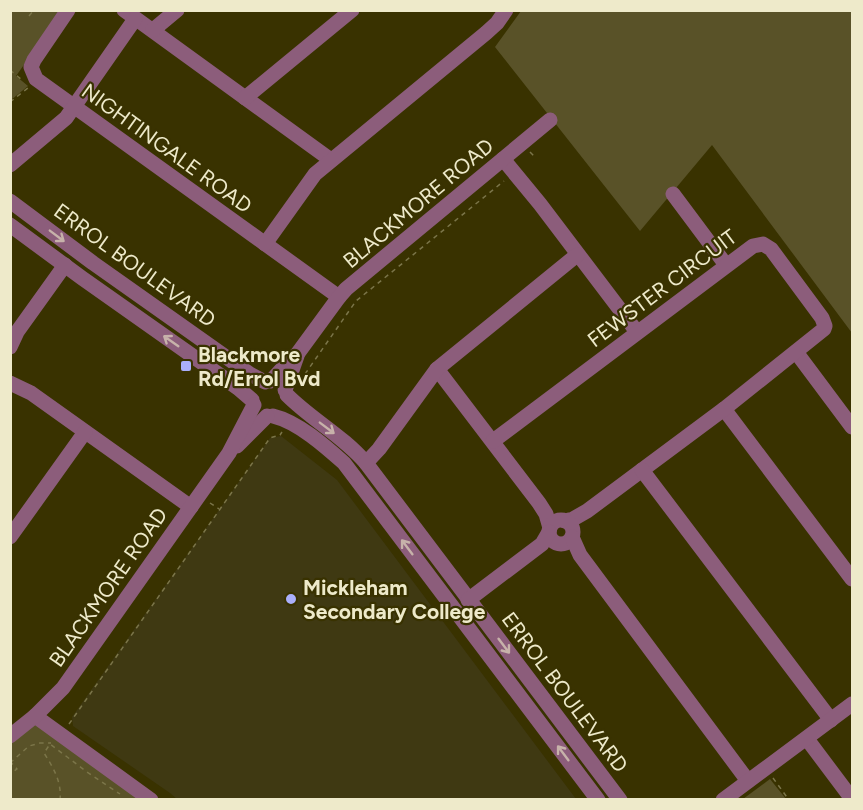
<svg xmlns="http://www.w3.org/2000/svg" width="863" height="810" viewBox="0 0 863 810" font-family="Figtree,sans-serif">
<rect width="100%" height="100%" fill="#393200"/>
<path fill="#3f3912" d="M 281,436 L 337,480 L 576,799 L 177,799 L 170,793 L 73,726 L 72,717 L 270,438 Z"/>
<g fill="#595228">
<path d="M 11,11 L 62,11 L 16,76 L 28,86 L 11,100 Z"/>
<path d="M 521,11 L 852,11 L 852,333 L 712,145 L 640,231 L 495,47 Z"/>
<path d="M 35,716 L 151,800 L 11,800 L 11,736 Z"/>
<path d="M 770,779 L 786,799 L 743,799 Z"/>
</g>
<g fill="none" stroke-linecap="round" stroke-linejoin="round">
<g stroke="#7b7549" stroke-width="1.5" stroke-dasharray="4.5 4.5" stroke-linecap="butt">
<path d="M 29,16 L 34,10"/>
<path d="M 10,70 L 22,80"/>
<path d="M 10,102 L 28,88"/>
<path d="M 530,152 L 534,156"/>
<path d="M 305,374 L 356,301 L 504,181"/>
<path d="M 210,503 L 219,509"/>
<path d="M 69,724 L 270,438 L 280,435 L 282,432"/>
<path d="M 10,761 L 17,769 L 10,774"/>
<path d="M 10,763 L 29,746 L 40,743 L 51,743"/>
<path d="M 773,778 L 789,800"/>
<path d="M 60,800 C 62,782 53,767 44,753 L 50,744 L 87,772 L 120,794"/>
</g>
<g stroke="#8c5d7b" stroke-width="15">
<path d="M 68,10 L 34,60 L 31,67 L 36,79 L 339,297"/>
<path d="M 124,10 L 331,160"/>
<path d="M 153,30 L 177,10"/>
<path d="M 245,98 L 352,10"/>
<path d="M 503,159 L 540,204 L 637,332"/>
<path d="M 10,165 L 66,118 L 135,19"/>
<path d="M 673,194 L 726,265"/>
<path d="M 10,201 L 93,263 L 250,374 L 265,382"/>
<path d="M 10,225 L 82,278 L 238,388 L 252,400"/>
<path d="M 265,244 L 315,174 L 486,33 L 497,23 L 506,10"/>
<path d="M 10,347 L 17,332 L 65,265"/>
<path d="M 796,352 L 852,427"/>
<path d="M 437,369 L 539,503 L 546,514 L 550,528"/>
<path d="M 271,381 L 281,370 L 298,353 L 339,297 L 346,289 L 550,120"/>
<path d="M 10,383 L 31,393 L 191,507"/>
<path d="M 285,390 L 297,356"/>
<path d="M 287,395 C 312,420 343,436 366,463 L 620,800"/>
<path d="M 724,409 L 852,579"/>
<path d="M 273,416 C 298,422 325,446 344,463 L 598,800"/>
<path d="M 493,441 L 753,246 L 763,244 L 771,249 L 822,318 L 825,326 L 824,329 L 724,409 L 587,511 L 573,519 L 565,521"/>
<path d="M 237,446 L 267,416"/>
<path d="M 366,463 L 379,449 L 437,369 L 577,255"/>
<path d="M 642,470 L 831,720"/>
<circle cx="561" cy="532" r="12"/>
<path d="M 10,537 L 85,432"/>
<path d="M 572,537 L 580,555 L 748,781"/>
<path d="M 468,600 L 542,544 L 549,532"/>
<path d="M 35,716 L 151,800"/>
<path d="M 10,736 L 35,716 L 63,688 L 229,453 L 254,405"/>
<path d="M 807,739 L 852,799"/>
<path d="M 723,800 L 852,704"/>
</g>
</g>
<defs><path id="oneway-shaft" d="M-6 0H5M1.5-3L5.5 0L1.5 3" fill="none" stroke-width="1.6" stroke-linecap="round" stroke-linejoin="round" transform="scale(1.5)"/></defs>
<g stroke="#c7b2aa">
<use href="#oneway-shaft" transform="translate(57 236) rotate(37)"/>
<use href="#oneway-shaft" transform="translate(171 341) rotate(-145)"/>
<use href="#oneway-shaft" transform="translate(327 428) rotate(37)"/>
<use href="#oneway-shaft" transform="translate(407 547) rotate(-127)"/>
<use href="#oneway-shaft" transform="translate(504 646) rotate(53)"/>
<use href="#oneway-shaft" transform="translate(563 753) rotate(-127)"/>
</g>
<g fill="#aaaffb" stroke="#393200" stroke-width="2">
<rect x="180" y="360" width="12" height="12" rx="3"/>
<circle cx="291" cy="599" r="6"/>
</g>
<g text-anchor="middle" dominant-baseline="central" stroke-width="4.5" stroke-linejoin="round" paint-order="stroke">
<g font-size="21" fill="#eeeaca" stroke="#393200">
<text transform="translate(167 148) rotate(36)">NIGHTINGALE ROAD</text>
<text transform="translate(418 203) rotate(-40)">BLACKMORE ROAD</text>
<text transform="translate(135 265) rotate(36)">ERROL BOULEVARD</text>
<text transform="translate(662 288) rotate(-37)">FEWSTER CIRCUIT</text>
<text transform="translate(108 587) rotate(-55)">BLACKMORE ROAD</text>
<text transform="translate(565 692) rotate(53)">ERROL BOULEVARD</text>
</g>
<g font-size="21" font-weight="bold" fill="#eeeaca" stroke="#393200" text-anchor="start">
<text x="198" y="354">Blackmore<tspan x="198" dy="24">Rd/Errol Bvd</tspan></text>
<text x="303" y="587">Mickleham<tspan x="303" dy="24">Secondary College</tspan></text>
</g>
</g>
<rect width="863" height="810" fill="none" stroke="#eeeaca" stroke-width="24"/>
</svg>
